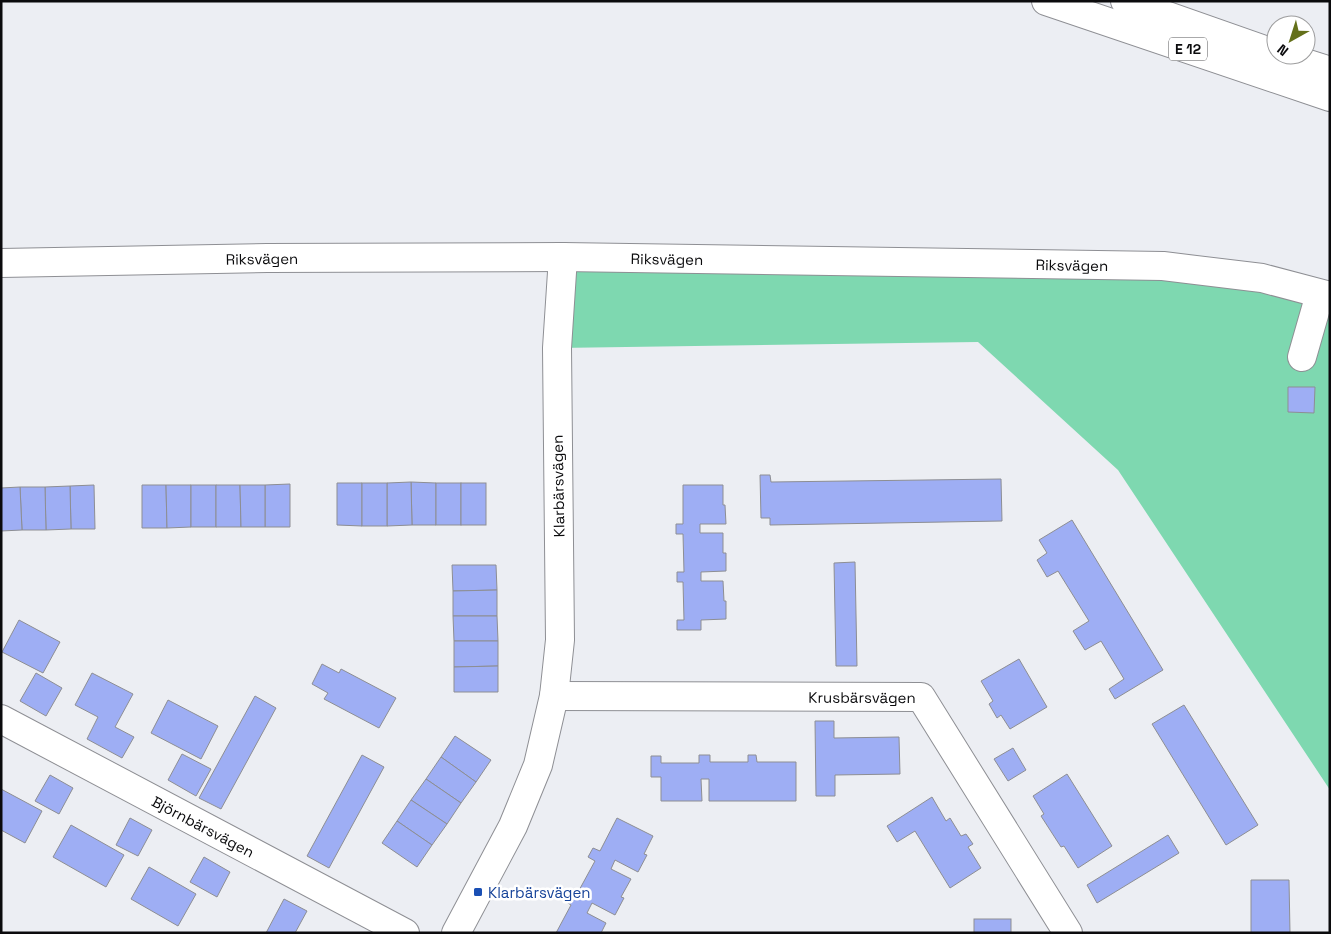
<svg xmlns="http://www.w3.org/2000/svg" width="1331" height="934" viewBox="0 0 1331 934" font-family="'Space Grotesk',sans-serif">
<rect width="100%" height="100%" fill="#eceef3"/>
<path fill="#7ed8b0" d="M 563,257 L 1163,266 L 1330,296 L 1330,790 L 1118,470 L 978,342 L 557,348 Z"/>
<g fill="#9eaef4" stroke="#8d8e93">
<path d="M 1288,387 L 1315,387 L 1314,413 L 1288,412 Z"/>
<path d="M 760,475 L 770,475 L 771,482 L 1001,479 L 1002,521 L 770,525 L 770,518 L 761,518 Z"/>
<path d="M 411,482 L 436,483 L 436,525 L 412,525 Z"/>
<path d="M 411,482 L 412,525 L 387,526 L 387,483 Z"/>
<path d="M 337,483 L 362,483 L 362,526 L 337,525 Z"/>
<rect x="362" y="483" width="25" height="43"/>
<rect x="436" y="483" width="25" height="42"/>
<rect x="461" y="483" width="25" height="42"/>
<path d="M 290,484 L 290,527 L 265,527 L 265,485 Z"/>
<path d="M 94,485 L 95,529 L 71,529 L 70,486 Z"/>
<path d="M 142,485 L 166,485 L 167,528 L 142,528 Z"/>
<path d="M 166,485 L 191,485 L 191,527 L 167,528 Z"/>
<rect x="191" y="485" width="25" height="42"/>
<path d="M 216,485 L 240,485 L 241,527 L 216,527 Z"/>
<path d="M 240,485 L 265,485 L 265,527 L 241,527 Z"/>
<path d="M 683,485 L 723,485 L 723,505 L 725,505 L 726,524 L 700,524 L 700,533 L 723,533 L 723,553 L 726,553 L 726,571 L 701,572 L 701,581 L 723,581 L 724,601 L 726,601 L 726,619 L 701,620 L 701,630 L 677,630 L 677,620 L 684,620 L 683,582 L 677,582 L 677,572 L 684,572 L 683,534 L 676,534 L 676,524 L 683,524 Z"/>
<path d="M 70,486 L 71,529 L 46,530 L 45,487 Z"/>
<path d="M 20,487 L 45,487 L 46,530 L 22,530 Z"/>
<path d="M 20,487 L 22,530 L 1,531 L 1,488 Z"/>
<path d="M 1072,520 L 1163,670 L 1115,699 L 1109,689 L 1124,679 L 1101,641 L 1085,650 L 1073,631 L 1089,621 L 1058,571 L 1047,577 L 1037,560 L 1047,553 L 1039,540 Z"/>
<path d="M 855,562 L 857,666 L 836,666 L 834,563 Z"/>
<path d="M 452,565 L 496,565 L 497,590 L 453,591 Z"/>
<path d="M 497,590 L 497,616 L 453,616 L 453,591 Z"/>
<path d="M 453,616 L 497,616 L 498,641 L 454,641 Z"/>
<path d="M 19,620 L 60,642 L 43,673 L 2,652 Z"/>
<path d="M 454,641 L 498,641 L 498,666 L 454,667 Z"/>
<path d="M 1019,659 L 1047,707 L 1010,729 L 1001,715 L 997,718 L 989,704 L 993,701 L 981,681 Z"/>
<path d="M 322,664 L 339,673 L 341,669 L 396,698 L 379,728 L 324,699 L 328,693 L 312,684 Z"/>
<path d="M 498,666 L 498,692 L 454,692 L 454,667 Z"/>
<path d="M 36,673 L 62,688 L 46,716 L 20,701 Z"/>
<path d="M 92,673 L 133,694 L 115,727 L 134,737 L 122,758 L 87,739 L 98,717 L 75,705 Z"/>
<path d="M 255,696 L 276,708 L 221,809 L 199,798 Z"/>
<path d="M 168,700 L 218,726 L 201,759 L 151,733 Z"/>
<path d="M 1184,705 L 1258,825 L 1226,845 L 1152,724 Z"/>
<path d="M 815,721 L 834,721 L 834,738 L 899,737 L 900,774 L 835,775 L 835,796 L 816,796 Z"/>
<path d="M 455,736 L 491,760 L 476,782 L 441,757 Z"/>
<path d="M 1013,748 L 1026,770 L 1008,781 L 994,759 Z"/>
<path d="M 182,754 L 211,769 L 196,796 L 168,780 Z"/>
<path d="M 362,755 L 384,767 L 329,868 L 307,856 Z"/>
<path d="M 699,755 L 710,755 L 710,762 L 748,762 L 748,755 L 756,755 L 757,762 L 796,762 L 796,801 L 709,801 L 709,779 L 701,779 L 702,801 L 661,801 L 661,777 L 651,777 L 651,756 L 661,756 L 661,763 L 699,763 Z"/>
<path d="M 441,757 L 476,782 L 461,803 L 426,779 Z"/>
<path d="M 1067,774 L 1112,846 L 1078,868 L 1064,846 L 1061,847 L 1041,816 L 1044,814 L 1033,796 Z"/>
<path d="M 50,775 L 73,788 L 59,814 L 35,801 Z"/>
<path d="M 426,779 L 461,803 L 447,824 L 411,800 Z"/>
<path d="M 1,789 L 42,811 L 25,843 L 1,830 Z"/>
<path d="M 932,797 L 946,821 L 950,818 L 961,836 L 966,834 L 973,844 L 968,847 L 981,868 L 950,888 L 915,831 L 897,842 L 887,826 Z"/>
<path d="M 411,800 L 447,824 L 432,845 L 397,821 Z"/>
<path d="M 130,818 L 152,830 L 138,856 L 116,845 Z"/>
<path d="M 617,818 L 653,836 L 644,854 L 647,855 L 638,872 L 615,860 L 611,869 L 631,879 L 621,897 L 624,898 L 615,915 L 592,903 L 587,913 L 606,923 L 601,933 L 556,933 L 571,905 L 565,901 L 570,890 L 577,894 L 595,861 L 588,857 L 593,848 L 600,851 Z"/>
<path d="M 397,821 L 432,845 L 417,867 L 382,843 Z"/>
<path d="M 71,825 L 124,855 L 106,887 L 53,857 Z"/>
<path d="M 1168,835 L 1179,853 L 1097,903 L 1087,885 Z"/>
<path d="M 204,857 L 230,872 L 217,897 L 190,882 Z"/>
<path d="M 149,867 L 196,894 L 178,926 L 131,899 Z"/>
<path d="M 1251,880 L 1289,880 L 1290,933 L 1251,933 Z"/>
<path d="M 284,899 L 307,911 L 295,933 L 266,933 Z"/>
<rect x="974" y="919" width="37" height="14"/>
</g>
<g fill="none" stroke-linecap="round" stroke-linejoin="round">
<defs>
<g id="minor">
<path id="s1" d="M 1,263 L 267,258 L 563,257 L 1163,266 L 1262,278 L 1330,296"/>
<path d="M 1302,357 L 1320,294"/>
<path id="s2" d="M 554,696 L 921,697 L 1068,933"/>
<path id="s3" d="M 1,719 L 405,933"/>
<path d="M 456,933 L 513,826 L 538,765 L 554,696 L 560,640 L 557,348 L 563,257"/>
</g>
<g id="highway">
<path d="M 1046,1 L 1330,97"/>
<path d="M 1125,1 L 1276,54"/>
<path d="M 1280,55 L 1330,71"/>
</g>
</defs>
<use href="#minor" stroke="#8e8f94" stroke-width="30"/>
<use href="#highway" stroke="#8e8f94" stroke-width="30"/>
<use href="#minor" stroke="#fff" stroke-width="28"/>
<use href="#highway" stroke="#fff" stroke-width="28"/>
</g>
<rect fill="#1a4fb4" stroke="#fff" stroke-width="2" x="473" y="887" width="10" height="10" rx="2.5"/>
<g text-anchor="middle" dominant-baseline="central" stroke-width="5" stroke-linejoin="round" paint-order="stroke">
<rect fill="#fff" stroke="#545456" stroke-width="1" x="1169" y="37.5" width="38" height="23" rx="4"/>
<g font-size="14" font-weight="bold" fill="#0b0b0d">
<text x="1188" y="49">E 12</text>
</g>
<g font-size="15" fill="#0b0b0d" stroke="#fff">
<text stroke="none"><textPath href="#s1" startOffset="666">Riksvägen</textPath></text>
<text stroke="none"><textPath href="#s1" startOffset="261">Riksvägen</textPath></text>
<text stroke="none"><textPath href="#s1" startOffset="1071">Riksvägen</textPath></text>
<text transform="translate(558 486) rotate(-91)">Klarbärsvägen</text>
<text stroke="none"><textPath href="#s2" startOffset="308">Krusbärsvägen</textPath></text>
<text stroke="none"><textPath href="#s3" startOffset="229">Björnbärsvägen</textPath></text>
</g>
<g font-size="15" fill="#164399" stroke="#fff" text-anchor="start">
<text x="488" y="892">Klarbärsvägen</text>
</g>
</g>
<rect width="1331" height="934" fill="none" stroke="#0b0b0d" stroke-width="5"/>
<g transform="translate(1291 40) rotate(219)"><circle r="24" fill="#ffffff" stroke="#9d9d9e"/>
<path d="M0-4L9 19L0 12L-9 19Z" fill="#64701a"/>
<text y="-8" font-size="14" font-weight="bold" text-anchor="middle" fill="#0b0b0d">N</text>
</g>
</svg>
